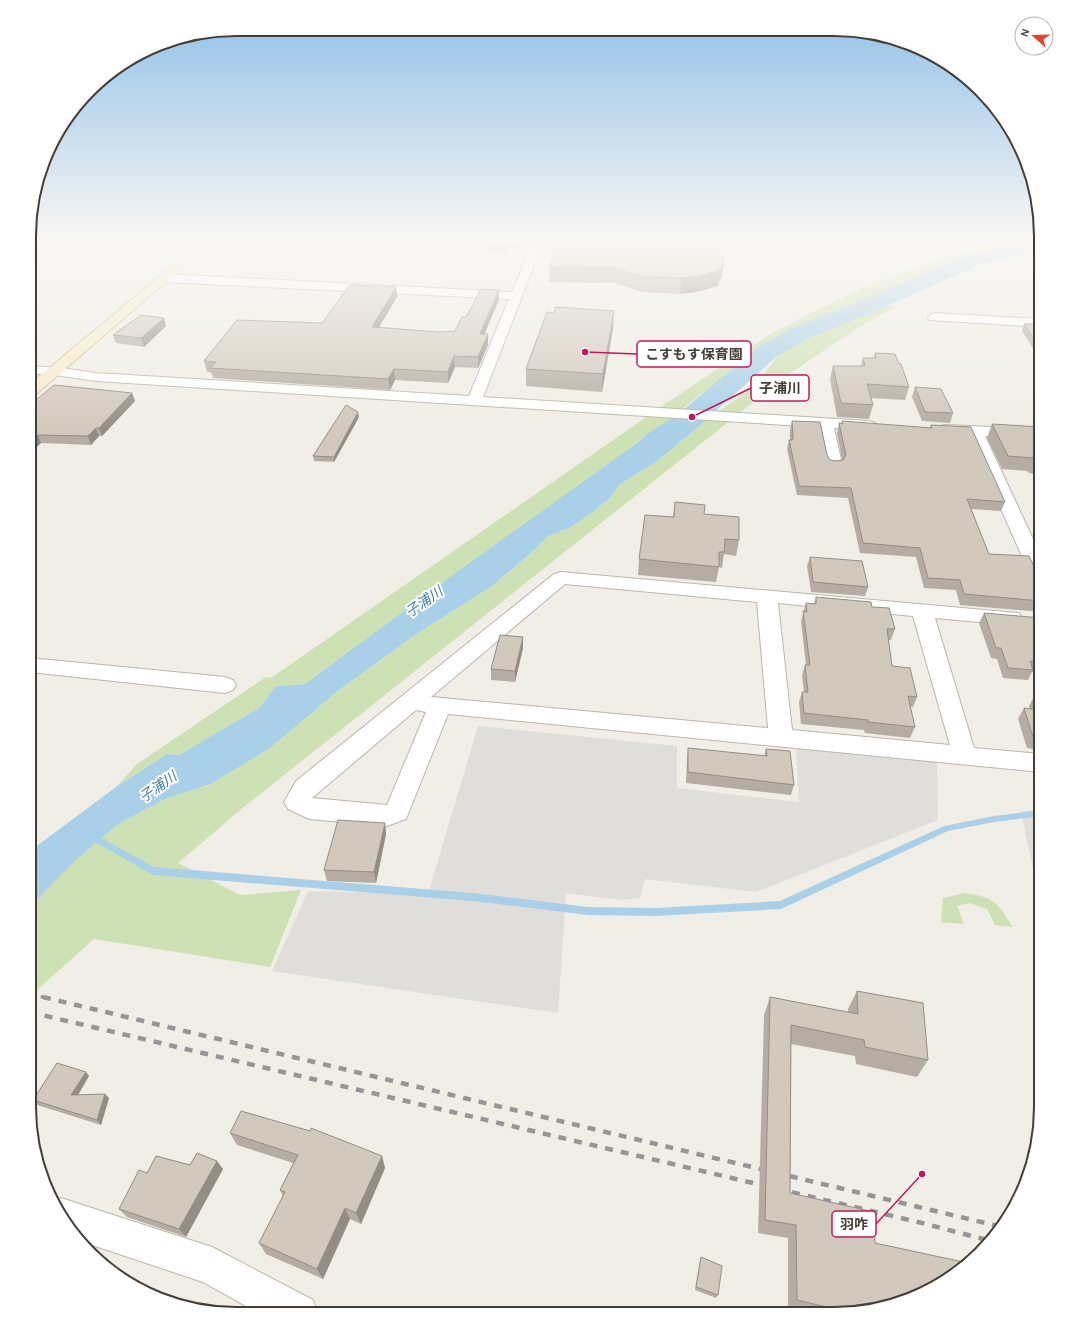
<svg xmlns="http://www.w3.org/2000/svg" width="1070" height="1343" viewBox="0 0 1070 1343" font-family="Karla,'Noto Sans JP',sans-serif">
<rect width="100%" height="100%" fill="#f1eee7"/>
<g fill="#cee1b4">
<path d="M 1002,242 L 1020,242 L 967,257 L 966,260 L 944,268 L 935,269 L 852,309 L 835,313 L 787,334 L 745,362 L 697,397 L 650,436 L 443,582 L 305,684 L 276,686 L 259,708 L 179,755 L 167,754 L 116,787 L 137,764 L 266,677 L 271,678 L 665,404 L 767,336 L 817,310 L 869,285 L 959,252 Z"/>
<path d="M 898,305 C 859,326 823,351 786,376 L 239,811 L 178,863 L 240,895 L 301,890 L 270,967 L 94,939 L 29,997 L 29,908 L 76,860 L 118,824 L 165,799 L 211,784 L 270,748 L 339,690 L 415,635 L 492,586 L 530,554 L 548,536 L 571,527 L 593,512 L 611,497 L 619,485 L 657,461 L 709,418 L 749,390 L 760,379 L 776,358 L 790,346 L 808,335 L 886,306 Z"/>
<path d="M 964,893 C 994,897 997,902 1013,927 L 995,925 L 987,909 L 969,903 L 957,906 L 964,924 L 941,922 L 943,898 Z"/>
</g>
<g fill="#e0dedb">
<path d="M 478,726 L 677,746 L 677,788 L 799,802 L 796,747 L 937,762 L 938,820 L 756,892 L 645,879 L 640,898 L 620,900 L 566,893 L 558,1013 L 272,971 L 308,891 L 428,894 Z"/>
<path d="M 1041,809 L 1041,907 L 1021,812 Z"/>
</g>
<path fill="#a9d0e8" d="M 675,416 L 709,418 L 657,461 L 619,485 L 611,497 L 593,512 L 571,527 L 548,536 L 530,554 L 492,586 L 415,635 L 339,690 L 270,748 L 211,784 L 165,799 L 118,824 L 76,860 L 29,908 L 30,851 L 116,787 L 167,754 L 179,755 L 259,708 L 276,686 L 305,684 L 443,582 Z"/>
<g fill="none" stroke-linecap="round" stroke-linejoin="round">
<path fill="#a9d0e8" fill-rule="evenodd" d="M 1041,810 L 1041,816 L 994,822 L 948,831 L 781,909 L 657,916 L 588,915 L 472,901 L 153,875 L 88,838 L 87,836 L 88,834 L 91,833 L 94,834 L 154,867 L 472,893 L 588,907 L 657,908 L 780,901 L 944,826 L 994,816 Z"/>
<path fill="#a9d0e8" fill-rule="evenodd" d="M 1027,242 L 1041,242 L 1041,251 L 981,264 L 869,314 L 809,338 L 776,357 L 702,423 L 665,449 L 654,452 L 643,449 L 639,443 L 643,437 L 682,411 L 758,347 L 791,328 L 853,304 L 968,255 Z"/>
<defs>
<g id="minor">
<path d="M 533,242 L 543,242 L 483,397 L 869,421 L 875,423 L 877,426 L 875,429 L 869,431 L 834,428 L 842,464 L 840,468 L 834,469 L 828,468 L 826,464 L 818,427 L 96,381 L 55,375 L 50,374 L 48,371 L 50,368 L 55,367 L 96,373 L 469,396 L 509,299 L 165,282 L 159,278 L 165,274 L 512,292 Z"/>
<path d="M 934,313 L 1041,319 L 1041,327 L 929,320 L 928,317 Z"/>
<path d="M 944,425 L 1041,429 L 1041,439 L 985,436 L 1041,556 L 1041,583 L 1034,581 L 1031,577 L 969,436 L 938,433 L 936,430 L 938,427 Z"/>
<path d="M 561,572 L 1019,613 L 1022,618 L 1019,623 L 1012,625 L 935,618 L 974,748 L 1041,754 L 1041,772 L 448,714 L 406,819 L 387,826 L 309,819 L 288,809 L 284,802 L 296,781 L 554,574 ZM 565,584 L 757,602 L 768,728 L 431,697 ZM 778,603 L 913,616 L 950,745 L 792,730 ZM 416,710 L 426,712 L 387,805 L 312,798 Z"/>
<path d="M 30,658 L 225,677 L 233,680 L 236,685 L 233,690 L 225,693 L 30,672 Z"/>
<path d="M 61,1198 L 212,1247 L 313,1300 L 318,1314 L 260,1314 L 203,1282 L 77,1240 L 57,1210 L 53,1201 Z"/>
</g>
<path id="tertiary" d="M 30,366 L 60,368 L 62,371 L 60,374 L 30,374 Z"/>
<path id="secondary" d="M 201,242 L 212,242 L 35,395 L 30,396 L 30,384 Z"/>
</defs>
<use href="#minor" stroke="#bcb5aa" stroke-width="2"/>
<use href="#tertiary" stroke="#bcb5aa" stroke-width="2"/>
<use href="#secondary" stroke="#ccbe9b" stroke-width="2"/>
<use href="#minor" fill="#fff" fill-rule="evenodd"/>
<use href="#tertiary" fill="#fff" fill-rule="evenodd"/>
<use href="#secondary" fill="#f8ecca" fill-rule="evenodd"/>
<path stroke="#959595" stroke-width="3.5" stroke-dasharray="6 6" stroke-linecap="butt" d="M 29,994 L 47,998"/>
<g stroke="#959595" stroke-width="4.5" stroke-dasharray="8 8" stroke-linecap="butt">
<path d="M 43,997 L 1002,1227"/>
<path d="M 29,1012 L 918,1222 L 991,1241"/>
</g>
</g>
<g fill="#b5ada3">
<path d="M 489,242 L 525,242 L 523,249 L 508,248 L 506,253 L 487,252 L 487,246 Z"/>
<path d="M 619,244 L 722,276 L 717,286 L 697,292 L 680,294 L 642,292 L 615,283 L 549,282 L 550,267 Z"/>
<path d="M 396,287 L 397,297 L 379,327 L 440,332 L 455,331 L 466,317 L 499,300 L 484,334 L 488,345 L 478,368 L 455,367 L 448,383 L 395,380 L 390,390 L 213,378 L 211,372 L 207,372 L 204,361 L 322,323 Z"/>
<path d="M 1024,324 L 1041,324 L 1041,361 L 1022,331 Z"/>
<path d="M 166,326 L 144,347 L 116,343 L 113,335 Z"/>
<path d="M 613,328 L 602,392 L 526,386 L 526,369 Z"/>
<path d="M 875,353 L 899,364 L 909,387 L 905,400 L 871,398 L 873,405 L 869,419 L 837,417 L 830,379 L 833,366 L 861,366 L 863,358 L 873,358 Z"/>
<path d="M 915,387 L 953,413 L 950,423 L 922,421 L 912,397 Z"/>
<path d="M 132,393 L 135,401 L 102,436 L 99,436 L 91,445 L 41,443 L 30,453 L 30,405 Z"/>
<path d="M 359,417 L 334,462 L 314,461 L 313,456 Z"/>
<path d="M 792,421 L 827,455 L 830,460 L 836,461 L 842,460 L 837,433 L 839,423 L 842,424 L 842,421 L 930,428 L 931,425 L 1005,502 L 1001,511 L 971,509 L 989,554 L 1041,573 L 1041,612 L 960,605 L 956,590 L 924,588 L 916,557 L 860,553 L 848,498 L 797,495 L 787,449 L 789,440 L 790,440 L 790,430 Z"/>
<path d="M 992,424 L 1041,427 L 1041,475 L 1029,473 L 1027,471 L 1002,469 L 987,438 Z"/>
<path d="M 675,502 L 704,514 L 739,540 L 736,556 L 724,554 L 722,568 L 719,567 L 716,582 L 638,575 L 639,559 L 673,517 Z"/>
<path d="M 1040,531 L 1041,531 L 1041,552 L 1036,541 Z"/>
<path d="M 810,557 L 868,587 L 865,596 L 811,592 L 807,566 Z"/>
<path d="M 816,597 L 872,607 L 895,629 L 891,640 L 888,640 L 892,666 L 917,697 L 913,707 L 910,707 L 915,727 L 910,738 L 865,733 L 864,730 L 801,724 L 799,702 L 802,692 L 804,692 L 802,675 L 805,665 L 806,665 L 801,621 L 806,603 L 814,604 Z"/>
<path d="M 984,613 L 1041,618 L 1041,665 L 1037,672 L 1032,672 L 1028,680 L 1003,678 L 997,659 L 991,658 L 979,623 Z"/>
<path d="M 523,637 L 523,648 L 515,682 L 491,680 L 491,669 Z"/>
<path d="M 1035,695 L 1041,696 L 1041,750 L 1027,748 L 1018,719 L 1024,708 L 1030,709 L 1029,706 Z"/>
<path d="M 688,748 L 764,756 L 766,749 L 794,785 L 791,795 L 686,783 L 687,759 Z"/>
<path d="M 385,823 L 386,834 L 376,883 L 327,881 L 324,870 Z"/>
<path d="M 857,991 L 928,1060 L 917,1077 L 856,1064 L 855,1056 L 791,1044 L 790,1193 L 875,1243 L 888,1307 L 848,1314 L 797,1314 L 788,1311 L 788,1238 L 758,1233 L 764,1015 L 770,997 L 848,1012 L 848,1009 Z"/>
<path d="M 89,1076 L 78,1095 L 109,1098 L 101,1125 L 34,1104 L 30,1099 Z"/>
<path d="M 230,1133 L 382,1156 L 385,1168 L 361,1224 L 350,1219 L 323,1279 L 266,1254 L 259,1243 L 283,1196 L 280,1190 L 293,1163 L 237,1145 Z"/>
<path d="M 190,1165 L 223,1169 L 186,1237 L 127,1217 L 119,1209 L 147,1173 Z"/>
<path d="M 701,1257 L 718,1295 L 716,1298 L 695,1290 L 700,1261 Z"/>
</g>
<g fill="#938d85">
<path d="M 508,242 L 508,248 L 506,253 L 506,247 Z"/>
<path d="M 523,242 L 525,242 L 523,249 Z"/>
<path d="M 724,261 L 722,276 L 717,286 L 697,292 L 680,294 L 681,278 Z"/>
<path d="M 396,287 L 397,297 L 373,337 L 372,327 Z"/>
<path d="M 499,290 L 499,300 L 480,344 L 480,334 Z"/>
<path d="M 614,311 L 613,328 L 602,392 L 603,374 Z"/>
<path d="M 164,318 L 166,326 L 144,347 L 141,338 Z"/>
<path d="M 488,334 L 488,345 L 478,368 L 478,357 Z"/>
<path d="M 454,356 L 455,367 L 448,383 L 448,372 Z"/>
<path d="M 394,369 L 395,380 L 390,390 L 388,379 Z"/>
<path d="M 132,393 L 135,401 L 102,436 L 99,428 Z"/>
<path d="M 358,412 L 359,417 L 334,462 L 334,457 Z"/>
<path d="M 96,428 L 99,436 L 91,445 L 88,436 Z"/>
<path d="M 38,435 L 41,443 L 30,453 L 30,442 Z"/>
<path d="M 523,637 L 523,648 L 515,682 L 515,671 Z"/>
<path d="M 385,823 L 386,834 L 376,883 L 374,872 Z"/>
<path d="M 86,1072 L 89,1076 L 75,1100 L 71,1095 Z"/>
<path d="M 105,1094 L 109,1098 L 101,1125 L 97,1120 Z"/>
<path d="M 382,1156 L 385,1168 L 361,1224 L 356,1213 Z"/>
<path d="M 217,1161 L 223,1169 L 186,1237 L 179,1229 Z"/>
<path d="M 345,1208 L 350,1219 L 323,1279 L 317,1269 Z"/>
</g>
<g fill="#d2c9be" stroke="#938d85">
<path d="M 489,242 L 523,242 L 523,243 L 508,242 L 506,247 L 487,246 Z"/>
<path d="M 557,242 L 588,242 L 619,244 L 625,242 L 698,242 L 713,248 L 722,254 L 724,261 L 719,270 L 699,276 L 681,278 L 644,277 L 616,268 L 550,267 Z"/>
<path d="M 350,285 L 396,287 L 372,327 L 440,332 L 455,331 L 462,317 L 466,317 L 481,289 L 499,290 L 480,334 L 488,334 L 478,357 L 454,356 L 448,372 L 394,369 L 388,379 L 210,368 L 216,362 L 204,361 L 237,320 L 322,323 Z"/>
<path d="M 556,307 L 614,311 L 603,374 L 526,369 L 547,312 L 554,313 Z"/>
<path d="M 141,315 L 164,318 L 141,338 L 113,335 Z"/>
<path d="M 1024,324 L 1041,324 L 1041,349 Z"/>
<path d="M 875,353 L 895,354 L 899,364 L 901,364 L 909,387 L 867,384 L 873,405 L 841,403 L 833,366 L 865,366 L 863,358 L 876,358 Z"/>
<path d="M 54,385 L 132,393 L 99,428 L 96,428 L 88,436 L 38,435 L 30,442 L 30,405 Z"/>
<path d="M 915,387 L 941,389 L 953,413 L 925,412 Z"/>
<path d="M 346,405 L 358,412 L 334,457 L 313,456 Z"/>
<path d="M 792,421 L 820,422 L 827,455 L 830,460 L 836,461 L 843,460 L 846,455 L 839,423 L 843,424 L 842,421 L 932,428 L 931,425 L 971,427 L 1005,502 L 967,499 L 989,554 L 1029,556 L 1037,572 L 1041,573 L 1041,601 L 964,594 L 960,580 L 928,578 L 920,548 L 863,543 L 851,488 L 799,486 L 789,440 L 792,440 L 793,437 Z"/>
<path d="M 992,424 L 1041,427 L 1041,461 L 1034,460 L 1033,458 L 1008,456 Z"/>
<path d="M 675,502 L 705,505 L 704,514 L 739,517 L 739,540 L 725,539 L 724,552 L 719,552 L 719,567 L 639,559 L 645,515 L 674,517 Z"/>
<path d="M 810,557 L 862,561 L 868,587 L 813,582 Z"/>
<path d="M 816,597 L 871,602 L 872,607 L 889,608 L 895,629 L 887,629 L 892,666 L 910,668 L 917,697 L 908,696 L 915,727 L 868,722 L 868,720 L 804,713 L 802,692 L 808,692 L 805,665 L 810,665 L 803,611 L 807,612 L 806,603 L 816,604 Z"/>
<path d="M 984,613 L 1041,618 L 1041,651 L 1038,651 L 1041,658 L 1041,662 L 1030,661 L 1033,670 L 1008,668 L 1001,648 L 996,648 Z"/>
<path d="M 500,635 L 523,637 L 515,671 L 491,669 Z"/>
<path d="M 1035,695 L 1041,696 L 1041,738 L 1033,737 L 1024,708 L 1040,710 Z"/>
<path d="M 688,748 L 767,756 L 766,749 L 790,751 L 794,785 L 688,772 Z"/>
<path d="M 338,820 L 385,823 L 374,872 L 324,870 Z"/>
<path d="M 857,991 L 923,1003 L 928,1060 L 865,1047 L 864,1040 L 791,1025 L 790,1193 L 874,1212 L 875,1243 L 968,1263 L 938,1286 L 888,1307 L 852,1313 L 797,1300 L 796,1225 L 765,1220 L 770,997 L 858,1014 Z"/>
<path d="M 57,1063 L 86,1072 L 71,1095 L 105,1094 L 97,1120 L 30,1099 L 30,1097 L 35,1097 Z"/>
<path d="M 241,1111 L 310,1131 L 311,1128 L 382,1156 L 356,1213 L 345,1208 L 317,1269 L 259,1243 L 285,1192 L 280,1190 L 298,1155 L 230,1133 Z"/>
<path d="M 197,1153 L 217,1161 L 179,1229 L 119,1209 L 139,1170 L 147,1173 L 156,1156 L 190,1165 Z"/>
<path d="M 701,1257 L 722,1266 L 718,1295 L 696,1287 Z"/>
<path d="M 157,1294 L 177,1301 L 178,1300 L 204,1310 L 169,1303 L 156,1296 Z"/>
</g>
<linearGradient id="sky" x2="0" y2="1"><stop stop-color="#8fbfe8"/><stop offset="0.56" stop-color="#f9f7f4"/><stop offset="1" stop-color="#f9f7f4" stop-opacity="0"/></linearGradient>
<rect width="1070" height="430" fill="url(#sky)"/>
<g text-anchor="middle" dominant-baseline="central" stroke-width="4" stroke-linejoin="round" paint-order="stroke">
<g font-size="14" font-style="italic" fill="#3c7ba4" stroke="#fff">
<text transform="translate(424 602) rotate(-35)">子浦川</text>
<text transform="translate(158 787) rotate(-35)">子浦川</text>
</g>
</g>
<path d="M0 0H1070V1343H0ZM236 36H834A200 200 0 0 1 1034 236V1107A200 200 0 0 1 834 1307H236A200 200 0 0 1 36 1107V236A200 200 0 0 1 236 36Z" fill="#fff" fill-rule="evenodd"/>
<path fill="none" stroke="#443e37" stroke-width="2" d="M236 36H834A200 200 0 0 1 1034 236V1107A200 200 0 0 1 834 1307H236A200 200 0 0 1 36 1107V236A200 200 0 0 1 236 36Z"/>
<path fill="none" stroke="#c2185b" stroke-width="1.5" d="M585 352L637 354M692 417L751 388M922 1174L876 1224"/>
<g fill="#c2185b" stroke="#fff" stroke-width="1.5">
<circle cx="585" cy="352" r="4"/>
<circle cx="692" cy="417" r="4"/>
<circle cx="922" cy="1174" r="4"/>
</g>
<g fill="#fff" stroke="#c2185b" stroke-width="1.5">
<rect x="637" y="341" width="114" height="26" rx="4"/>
<rect x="751" y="375" width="58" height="26" rx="4"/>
<rect x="832" y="1211" width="44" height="26" rx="4"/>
</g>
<g font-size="14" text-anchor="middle" font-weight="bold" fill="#443e37">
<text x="694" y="359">こすもす保育園</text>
<text x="780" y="393">子浦川</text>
<text x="854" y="1229">羽咋</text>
</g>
<g transform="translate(1034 36) rotate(290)"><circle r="19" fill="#ffffff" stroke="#b4b2af"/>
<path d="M0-3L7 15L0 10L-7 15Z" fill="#e3432d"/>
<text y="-6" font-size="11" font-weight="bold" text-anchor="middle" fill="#443e37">N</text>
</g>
</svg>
